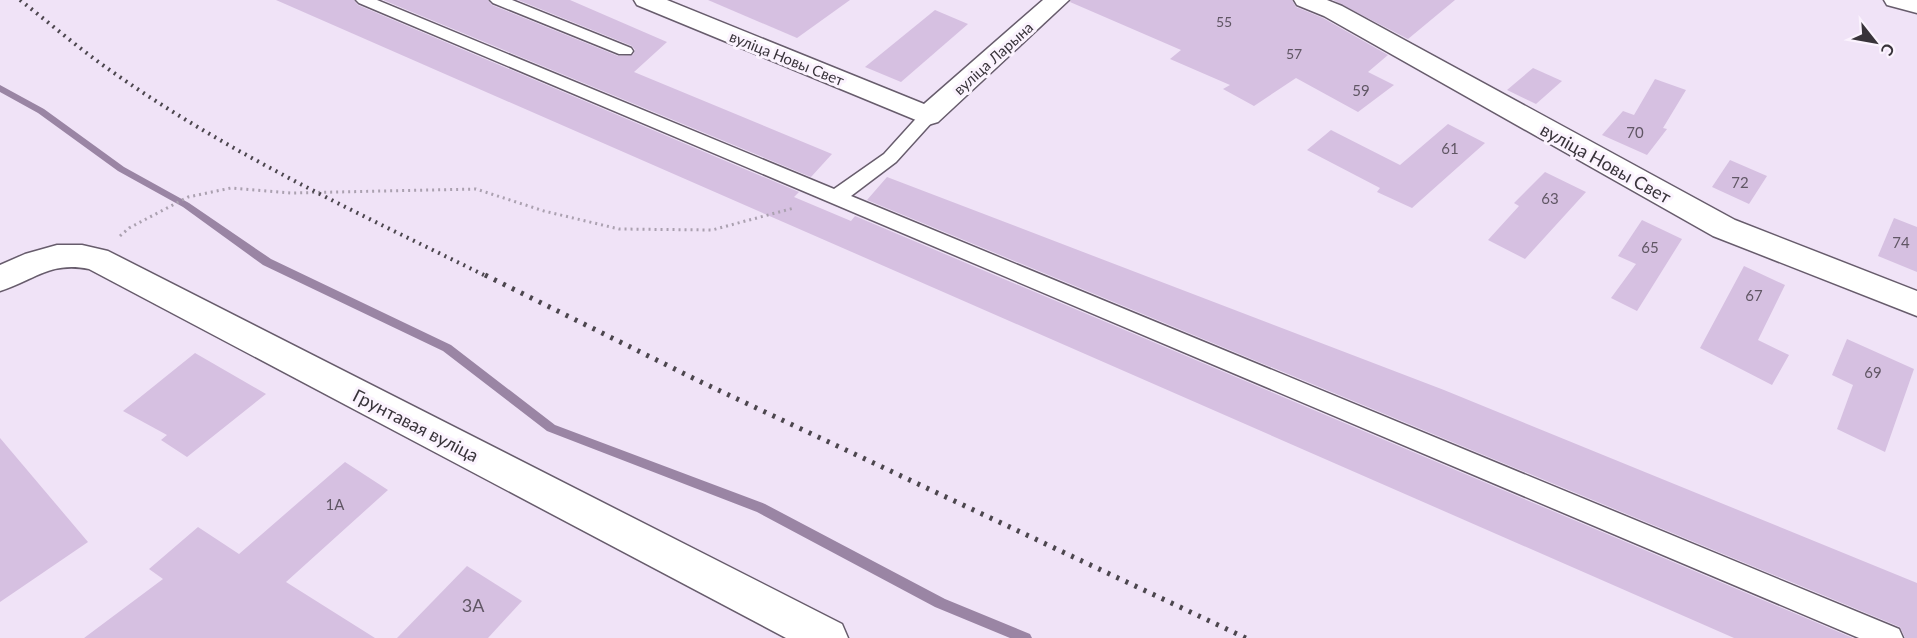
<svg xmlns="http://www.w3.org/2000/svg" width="1917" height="638" viewBox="0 0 1917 638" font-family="Lato,sans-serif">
<rect width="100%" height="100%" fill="#f0e3f7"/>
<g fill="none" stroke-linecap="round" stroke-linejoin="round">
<path fill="#9a85a4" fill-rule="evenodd" d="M 0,85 L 44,109 L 124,167 L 189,203 L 271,259 L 451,345 L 555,425 L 765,504 L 945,599 L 1030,634 L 1032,638 L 1010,638 L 935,607 L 757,512 L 547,431 L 443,351 L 263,265 L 183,207 L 118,171 L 38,113 L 0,92 Z"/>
</g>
<g fill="#d6c0e1">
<path d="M 276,0 L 354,0 L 358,5 L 799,192 L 794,197 L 851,221 L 855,216 L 1853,638 L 1734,638 Z"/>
<path d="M 383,0 L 488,0 L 492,5 L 618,56 L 633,55 L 635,50 L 632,46 L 518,0 L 570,0 L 667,42 L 634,72 L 832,154 L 811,177 Z"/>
<path d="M 708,0 L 850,0 L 797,38 Z"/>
<path d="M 1071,0 L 1292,0 L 1296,7 L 1323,18 L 1388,55 L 1368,72 L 1394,85 L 1358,112 L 1296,78 L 1254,106 L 1223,89 L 1230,85 L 1170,59 L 1181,50 L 1070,2 Z"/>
<path d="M 1333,0 L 1455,0 L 1408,39 Z"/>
<path d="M 935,10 L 968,24 L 901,82 L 865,67 Z"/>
<path d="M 1533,68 L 1562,81 L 1536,104 L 1507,90 Z"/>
<path d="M 1655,79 L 1686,90 L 1663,128 L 1667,129 L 1647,155 L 1602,135 L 1623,111 L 1634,115 Z"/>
<path d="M 1448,124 L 1485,143 L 1412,208 L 1377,192 L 1380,188 L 1307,150 L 1331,130 L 1400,165 Z"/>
<path d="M 1730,160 L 1767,176 L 1749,204 L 1712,187 Z"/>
<path d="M 1545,172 L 1586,192 L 1525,259 L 1488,240 L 1519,206 L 1514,203 Z"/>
<path d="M 887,177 L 1444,390 L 1917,583 L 1917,638 L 1905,638 L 1900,627 L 867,200 Z"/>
<path d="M 1894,218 L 1917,227 L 1917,272 L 1878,256 Z"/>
<path d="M 1642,220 L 1682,239 L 1637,311 L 1611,298 L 1636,264 L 1618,256 Z"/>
<path d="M 1744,266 L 1785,285 L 1758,340 L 1789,355 L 1772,385 L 1700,348 Z"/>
<path d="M 1847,339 L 1914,369 L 1885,452 L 1837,429 L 1853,385 L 1832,375 Z"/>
<path d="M 195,353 L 266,394 L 187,457 L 161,440 L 167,435 L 123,411 Z"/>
<path d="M 0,438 L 88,542 L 0,602 Z"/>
<path d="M 345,462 L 388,490 L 286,582 L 375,638 L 84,638 L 163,579 L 149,569 L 198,527 L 239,554 Z"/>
<path d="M 467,566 L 522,601 L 488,638 L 397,638 Z"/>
</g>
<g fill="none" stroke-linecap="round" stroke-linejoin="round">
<defs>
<g id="lane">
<path d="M 356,0 L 377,0 L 834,189 L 884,154 L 922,112 L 934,112 L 937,116 L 934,120 L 896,162 L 851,196 L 1899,629 L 1903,638 L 1859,638 L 359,3 Z"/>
<path d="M 490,0 L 512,0 L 631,48 L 633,51 L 631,54 L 619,54 L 493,3 Z"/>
</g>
<g id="street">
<path d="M 634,0 L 667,0 L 924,104 L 1043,0 L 1069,0 L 938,122 L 928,125 L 637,5 Z"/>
<path d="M 1294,0 L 1327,0 L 1342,6 L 1735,220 L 1917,291 L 1917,316 L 1713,236 L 1324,16 L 1297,5 Z"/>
<path d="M 1884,0 L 1917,0 L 1917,13 L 1887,5 Z"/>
<path d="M 57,245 L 82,245 L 108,251 L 842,624 L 848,638 L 786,638 L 89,269 C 50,261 35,280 0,291 L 0,265 L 25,254 Z"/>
</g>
</defs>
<use href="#lane" stroke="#675c6c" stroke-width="3"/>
<use href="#street" stroke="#675c6c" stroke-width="3"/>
<path stroke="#aba1b0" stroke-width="3" stroke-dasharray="2 4" stroke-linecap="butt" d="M 120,236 L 129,228 L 188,197 L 231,188 L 291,193 L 476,189 L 544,211 L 619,229 L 712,230 L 794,208"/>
<use href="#lane" fill="#fff" fill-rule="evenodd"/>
<use href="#street" fill="#fff" fill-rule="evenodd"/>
<path stroke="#4c464e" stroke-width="4" stroke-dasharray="2 5" stroke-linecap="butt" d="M 20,0 C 52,25 83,52 117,75 C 233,156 362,215 488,277"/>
<path stroke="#4c464e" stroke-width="5" stroke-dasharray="3 7" stroke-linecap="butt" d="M 485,275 L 701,382 L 1246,638"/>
</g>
<g text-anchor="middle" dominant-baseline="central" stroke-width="6" stroke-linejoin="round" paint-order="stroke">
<g font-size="14" fill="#605664">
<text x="1224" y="21">55</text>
<text x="1294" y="53">57</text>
</g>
<g font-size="15" fill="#38333a" stroke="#fbf3fe">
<text transform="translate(787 58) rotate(22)">вуліца Новы Свет</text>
<text transform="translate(993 58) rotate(-42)">вуліца Ларына</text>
</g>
<g font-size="15" fill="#605664">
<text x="1361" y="90">59</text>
<text x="1635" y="132">70</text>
<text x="1450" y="148">61</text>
<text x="1740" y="182">72</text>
<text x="1550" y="198">63</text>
<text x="1901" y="242">74</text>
<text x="1650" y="247">65</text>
<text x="1754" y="295">67</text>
<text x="1873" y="372">69</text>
<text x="335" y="504">1А</text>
</g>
<g font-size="18" fill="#38333a" stroke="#fbf3fe">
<text transform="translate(1606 163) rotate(29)">вуліца Новы Свет</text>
<text transform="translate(416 425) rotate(27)">Грунтавая вуліца</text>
</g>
<g font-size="18" fill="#605664">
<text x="473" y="605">3А</text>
</g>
</g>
<g transform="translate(1875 42) rotate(121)" stroke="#fbf3fe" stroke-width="4.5" paint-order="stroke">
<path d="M0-4.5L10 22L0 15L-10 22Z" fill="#38333a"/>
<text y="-9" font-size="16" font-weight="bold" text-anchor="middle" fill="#38333a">С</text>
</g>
</svg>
